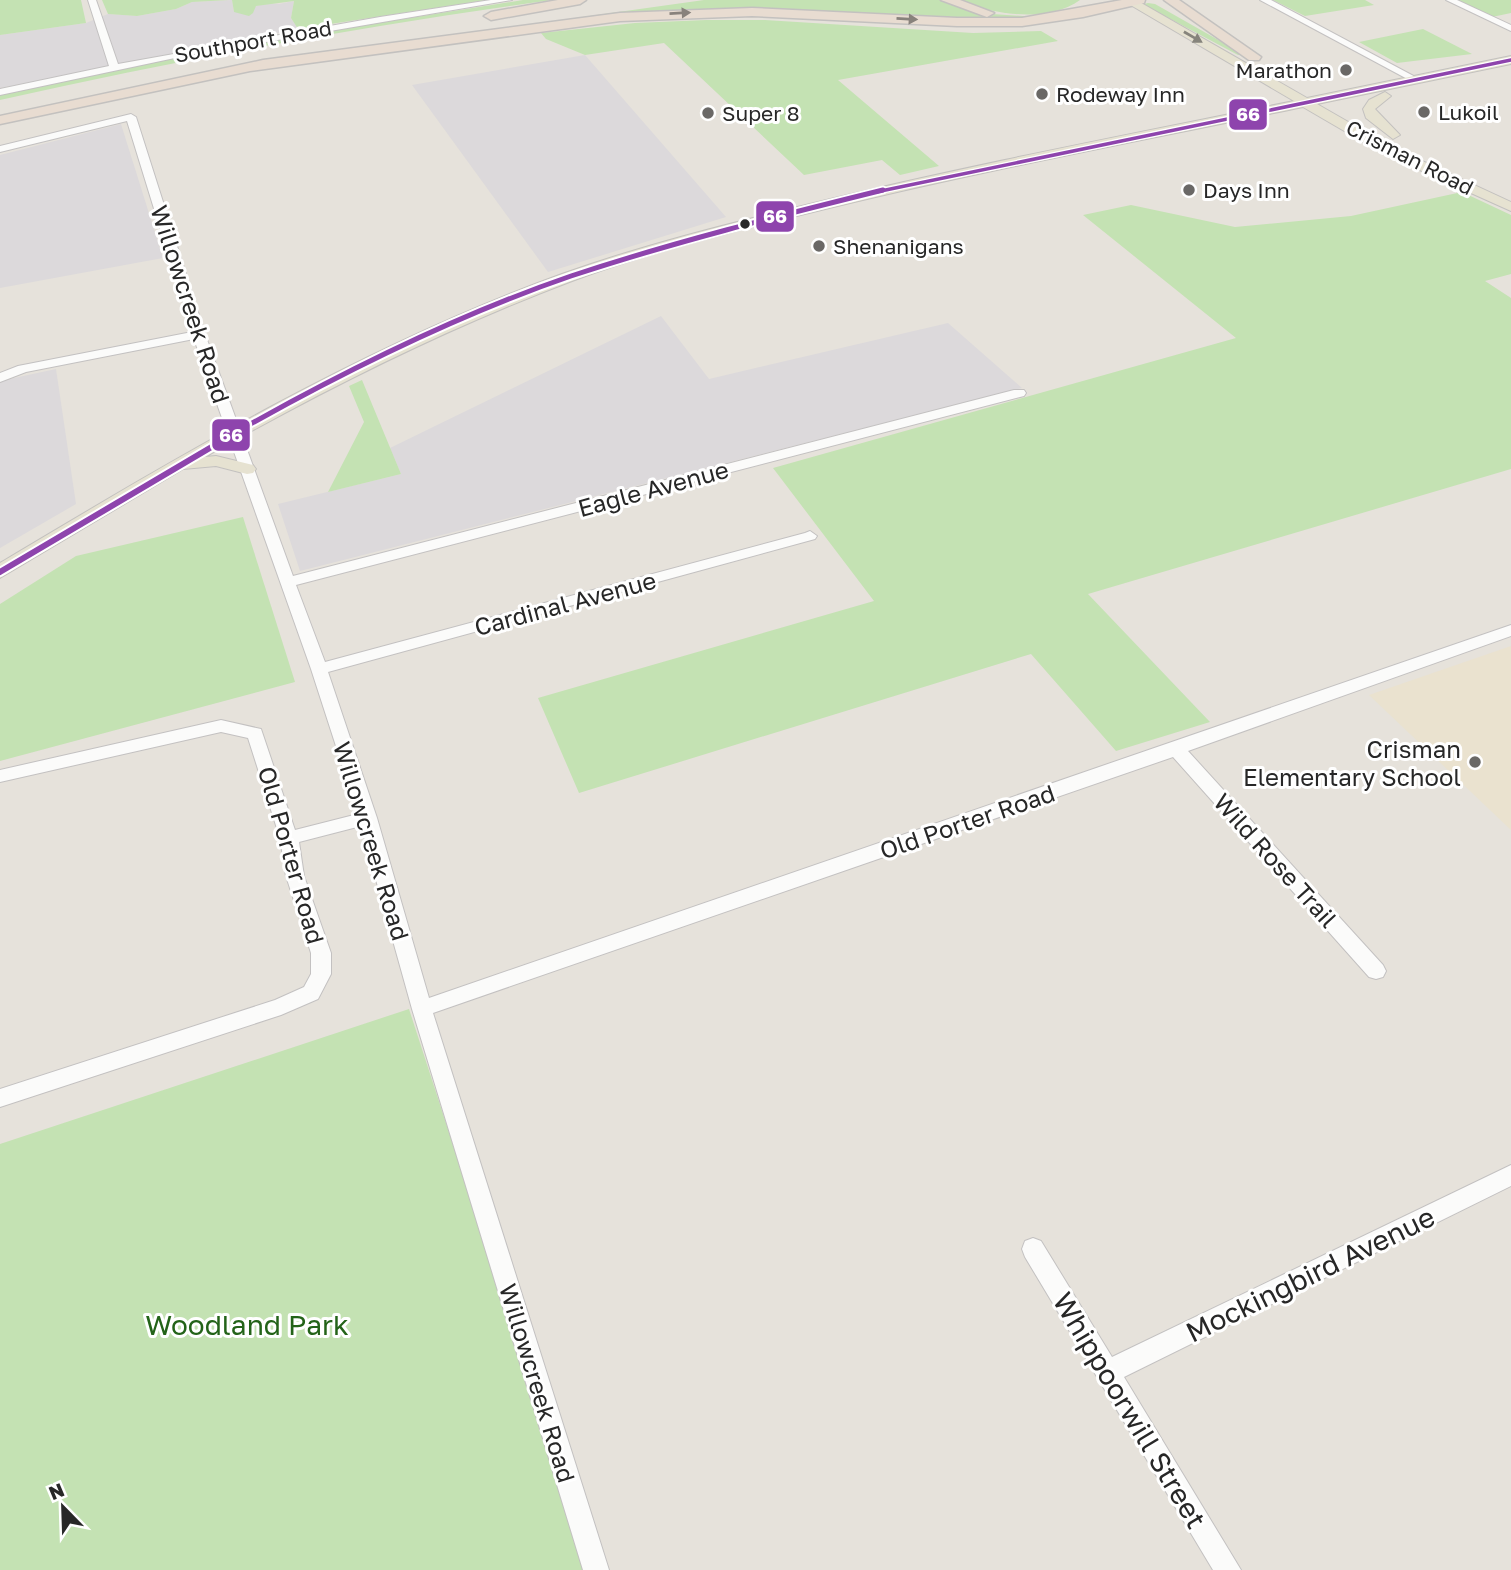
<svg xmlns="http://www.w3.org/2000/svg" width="1511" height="1570" viewBox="0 0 1511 1570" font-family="'Golos Text',sans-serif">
<rect width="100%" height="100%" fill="#e6e2db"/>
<g fill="#dcd9db">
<path d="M 232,0 L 234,12 L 268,3 L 279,4 L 294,1 L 291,18 L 298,29 L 0,88 L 0,35 L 86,23 L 108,14 L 137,16 L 176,9 L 192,2 Z"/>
<path d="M 585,55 L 726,217 L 548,272 L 412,85 Z"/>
<path d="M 121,124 L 163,258 L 0,288 L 0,155 Z"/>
<path d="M 661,316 L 709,379 L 948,323 L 1022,388 L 300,571 L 278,504 L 401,474 L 390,448 Z"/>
<path d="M 56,369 L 76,504 L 0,548 L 0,381 Z"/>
</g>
<path fill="#eae2cf" d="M 1511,646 L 1511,830 L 1369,695 Z"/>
<g fill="#c4e2b3">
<path d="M 0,0 L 81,0 L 86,23 L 0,35 Z"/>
<path d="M 102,0 L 229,0 L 192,2 L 176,9 L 137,16 L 108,14 Z"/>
<path d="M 232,0 L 487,0 L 298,29 L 291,18 L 294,1 L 256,6 L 253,13 L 249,16 L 234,12 Z"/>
<path d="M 523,0 L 553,0 C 367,25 183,59 0,100 L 0,94 L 215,49 Z"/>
<path d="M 704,0 L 940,0 L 977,13 L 1037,17 C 963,25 888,12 814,12 C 728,11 640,13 554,21 Z"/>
<path d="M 954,0 L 1080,0 C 1045,25 991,13 954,0 Z"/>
<path d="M 1273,0 L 1365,0 L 1374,5 L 1305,16 Z"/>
<path d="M 1457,0 L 1511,0 L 1511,13 L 1492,17 Z"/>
<path d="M 1148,3 L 1155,4 L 1243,54 L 1238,55 L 1146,6 L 1144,4 Z"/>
<path d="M 706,20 L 765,20 L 973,33 L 1041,31 L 1058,41 L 838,80 L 939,166 L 900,175 L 882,160 L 804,175 L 664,43 L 585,55 L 546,39 L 541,33 L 635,23 Z"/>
<path d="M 1423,29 L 1472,54 L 1397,63 L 1359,42 Z"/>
<path d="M 1462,192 L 1511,215 L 1511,274 L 1485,281 L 1511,298 L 1511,469 L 1088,594 L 1210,722 L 1116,751 L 1031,654 L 579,793 L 538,698 L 874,601 L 773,468 L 1236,338 L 1083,215 L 1131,205 L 1235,227 L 1351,216 Z"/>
<path d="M 362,380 L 401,474 L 328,492 L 364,422 L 349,386 Z"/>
<path d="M 243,517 L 295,682 L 0,761 L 0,604 L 76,556 Z"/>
<path d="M 409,1009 L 591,1570 L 0,1570 L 0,1144 Z"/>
</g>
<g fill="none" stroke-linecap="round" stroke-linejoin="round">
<defs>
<g id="minor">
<path d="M 88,0 L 96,0 L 118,64 L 380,17 L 491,0 L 512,0 L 189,55 L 0,95 L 0,89 L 109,66 Z"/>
<path d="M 1260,0 L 1271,0 L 1421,80 L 1413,82 Z"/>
<path d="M 1446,0 L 1457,0 L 1511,25 L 1511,31 Z"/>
<path d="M 131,114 L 136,117 L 205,334 L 293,576 L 1014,390 L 1024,390 L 1026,393 L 1024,396 L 296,585 L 325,662 L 805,533 L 810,531 L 817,536 L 815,539 L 328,672 L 377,818 L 429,998 L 1511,625 L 1511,636 L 1188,751 L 1383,965 L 1386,971 L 1383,977 L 1376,979 L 1369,977 L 1173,757 L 433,1013 L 609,1570 L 583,1570 L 412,1009 L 361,826 L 299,842 L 304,876 L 331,953 L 331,974 L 318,999 L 281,1015 L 0,1107 L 0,1089 L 275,1000 L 304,987 L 311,974 L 311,953 L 286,876 L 280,838 L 248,738 L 221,732 L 0,782 L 0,770 L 221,720 L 261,729 L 295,830 L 358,814 L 311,669 L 194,339 L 26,372 L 0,382 L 0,373 L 18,366 L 192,332 L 127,121 L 0,152 L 0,146 Z"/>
<path d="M 1511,1165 L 1511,1186 L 1124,1377 L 1241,1570 L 1213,1570 L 1025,1257 L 1022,1249 L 1025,1241 L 1033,1238 L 1041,1241 L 1112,1357 Z"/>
</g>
<g id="major">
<path d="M 1122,0 L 1136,0 L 1307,98 L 1511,56 L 1511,64 L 1317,104 L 1392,147 L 1511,202 L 1511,211 L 1382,153 L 1303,107 C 1140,141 975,172 813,212 C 733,231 650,252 572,281 C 445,329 323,390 205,457 L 216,456 L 253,465 L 256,469 L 253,473 L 247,474 L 216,466 L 183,469 L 0,578 L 0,563 C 181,455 363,346 562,274 C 643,245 727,224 810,204 C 970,165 1132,134 1294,101 Z"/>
<path d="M 1385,92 L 1391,96 L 1375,109 L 1400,135 L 1393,139 L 1366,118 L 1363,109 L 1369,100 Z"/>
</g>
<g id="highway">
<path d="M 558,0 L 586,0 L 580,4 L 491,20 L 484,16 L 491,12 Z"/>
<path d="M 941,0 L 960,0 L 994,13 L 987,17 Z"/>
<path d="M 1122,0 L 1145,0 L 1144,3 L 1083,17 L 1022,26 L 957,26 L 752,16 L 620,21 L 250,71 L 0,124 L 0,116 L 263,60 L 620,13 L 752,8 L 957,18 L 1022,18 Z"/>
<path d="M 1164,0 L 1179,0 L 1261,57 L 1259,60 L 1249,60 Z"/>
</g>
</defs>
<use href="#minor" stroke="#c3c1c1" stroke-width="2"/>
<use href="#major" stroke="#c3c1bf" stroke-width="2"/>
<use href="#highway" stroke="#c3c1bf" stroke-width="3"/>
<use href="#minor" fill="#fbfbfa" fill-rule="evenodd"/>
<use href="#major" fill="#e6e2d1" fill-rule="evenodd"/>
<use href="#highway" fill="#e8dcd1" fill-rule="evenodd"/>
<defs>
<path id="bus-1-far2" d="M 876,192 L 1511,60"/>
<path id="bus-1-far1" d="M 238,431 C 341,373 460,314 571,276 C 674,242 778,216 883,190"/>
<path id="bus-1" d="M 0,572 L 242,429"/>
</defs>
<use href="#bus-1-far2" stroke="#fff" stroke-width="6"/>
<use href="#bus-1-far1" stroke="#fff" stroke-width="9"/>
<use href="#bus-1" stroke="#fff" stroke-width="10"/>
<use href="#bus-1-far2" stroke="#8e44ad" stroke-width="3.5"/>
<use href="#bus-1-far1" stroke="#8e44ad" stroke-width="5"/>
<use href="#bus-1" stroke="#8e44ad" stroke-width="6"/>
</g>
<defs><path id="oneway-solid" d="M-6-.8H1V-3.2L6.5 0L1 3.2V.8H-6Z" transform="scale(1.75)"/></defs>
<g fill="#88827c">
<use href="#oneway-solid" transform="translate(680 13) rotate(-3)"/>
<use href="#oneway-solid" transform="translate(907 19) rotate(3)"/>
</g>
<use fill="#86847c" href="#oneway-solid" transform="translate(1193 37) rotate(30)"/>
<g fill="#6a6866" stroke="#fff" stroke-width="2.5">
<circle cx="1346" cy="70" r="7"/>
<circle cx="1042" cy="94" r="7"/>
<circle cx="1424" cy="112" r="7"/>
<circle cx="708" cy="113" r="7"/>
<circle cx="1189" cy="190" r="7"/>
<circle cx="819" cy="246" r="7"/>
<circle cx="1475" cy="762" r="7"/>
</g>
<circle fill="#272727" stroke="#fff" stroke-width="2.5" cx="745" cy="224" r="6"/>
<g text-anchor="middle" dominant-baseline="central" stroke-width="6" stroke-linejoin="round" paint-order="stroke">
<g font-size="21" fill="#272727" stroke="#fff">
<text transform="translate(253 41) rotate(-10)">Southport Road</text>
<text transform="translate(1410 157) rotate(27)">Crisman Road</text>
</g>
<g font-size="21" fill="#272727" stroke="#fff" text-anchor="start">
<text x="1332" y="70" text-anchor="end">Marathon</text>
<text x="1056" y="94">Rodeway Inn</text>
<text x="1438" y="112">Lukoil</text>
<text x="722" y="113">Super 8</text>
<text x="1203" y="190">Days Inn</text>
<text x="833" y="246">Shenanigans</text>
</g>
<g font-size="24" fill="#272727" stroke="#fff">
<text transform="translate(191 304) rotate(72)">Willowcreek Road</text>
<text transform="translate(653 488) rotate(-15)">Eagle Avenue</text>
<text transform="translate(565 603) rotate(-15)">Cardinal Avenue</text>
<text transform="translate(967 821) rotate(-19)">Old Porter Road</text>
<text transform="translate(372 841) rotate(73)">Willowcreek Road</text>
<text transform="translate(292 855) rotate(74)">Old Porter Road</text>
<text transform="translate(1276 860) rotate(48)">Wild Rose Trail</text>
<text transform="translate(538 1383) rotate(73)">Willowcreek Road</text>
</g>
<g font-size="24" fill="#272727" stroke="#fff" text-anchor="end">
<text x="1461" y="748">Crisman<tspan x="1461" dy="28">Elementary School</tspan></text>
</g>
<g font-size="28" fill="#272727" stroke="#fff">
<text transform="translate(1310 1274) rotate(-26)">Mockingbird Avenue</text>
<text transform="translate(1130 1410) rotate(59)">Whippoorwill Street</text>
</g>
<g font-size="28" fill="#236318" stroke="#fff">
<text x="247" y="1324">Woodland Park</text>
</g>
</g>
<g stroke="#fff" stroke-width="2.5">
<rect x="1228" y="98" width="40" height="33" rx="7" fill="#8e44ad"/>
<rect x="755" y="200" width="40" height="33" rx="7" fill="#8e44ad"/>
<rect x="211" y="418" width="40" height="34" rx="7" fill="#8e44ad"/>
</g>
<g font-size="19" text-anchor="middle" font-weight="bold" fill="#fff">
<text x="1248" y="121">66</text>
<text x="775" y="223">66</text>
<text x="231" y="442">66</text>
</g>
<g transform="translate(63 1507) rotate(337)" stroke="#ffffff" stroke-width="5" paint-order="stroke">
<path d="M0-5L12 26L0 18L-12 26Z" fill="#272727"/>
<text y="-10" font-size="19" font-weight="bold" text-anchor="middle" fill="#272727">N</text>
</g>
</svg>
